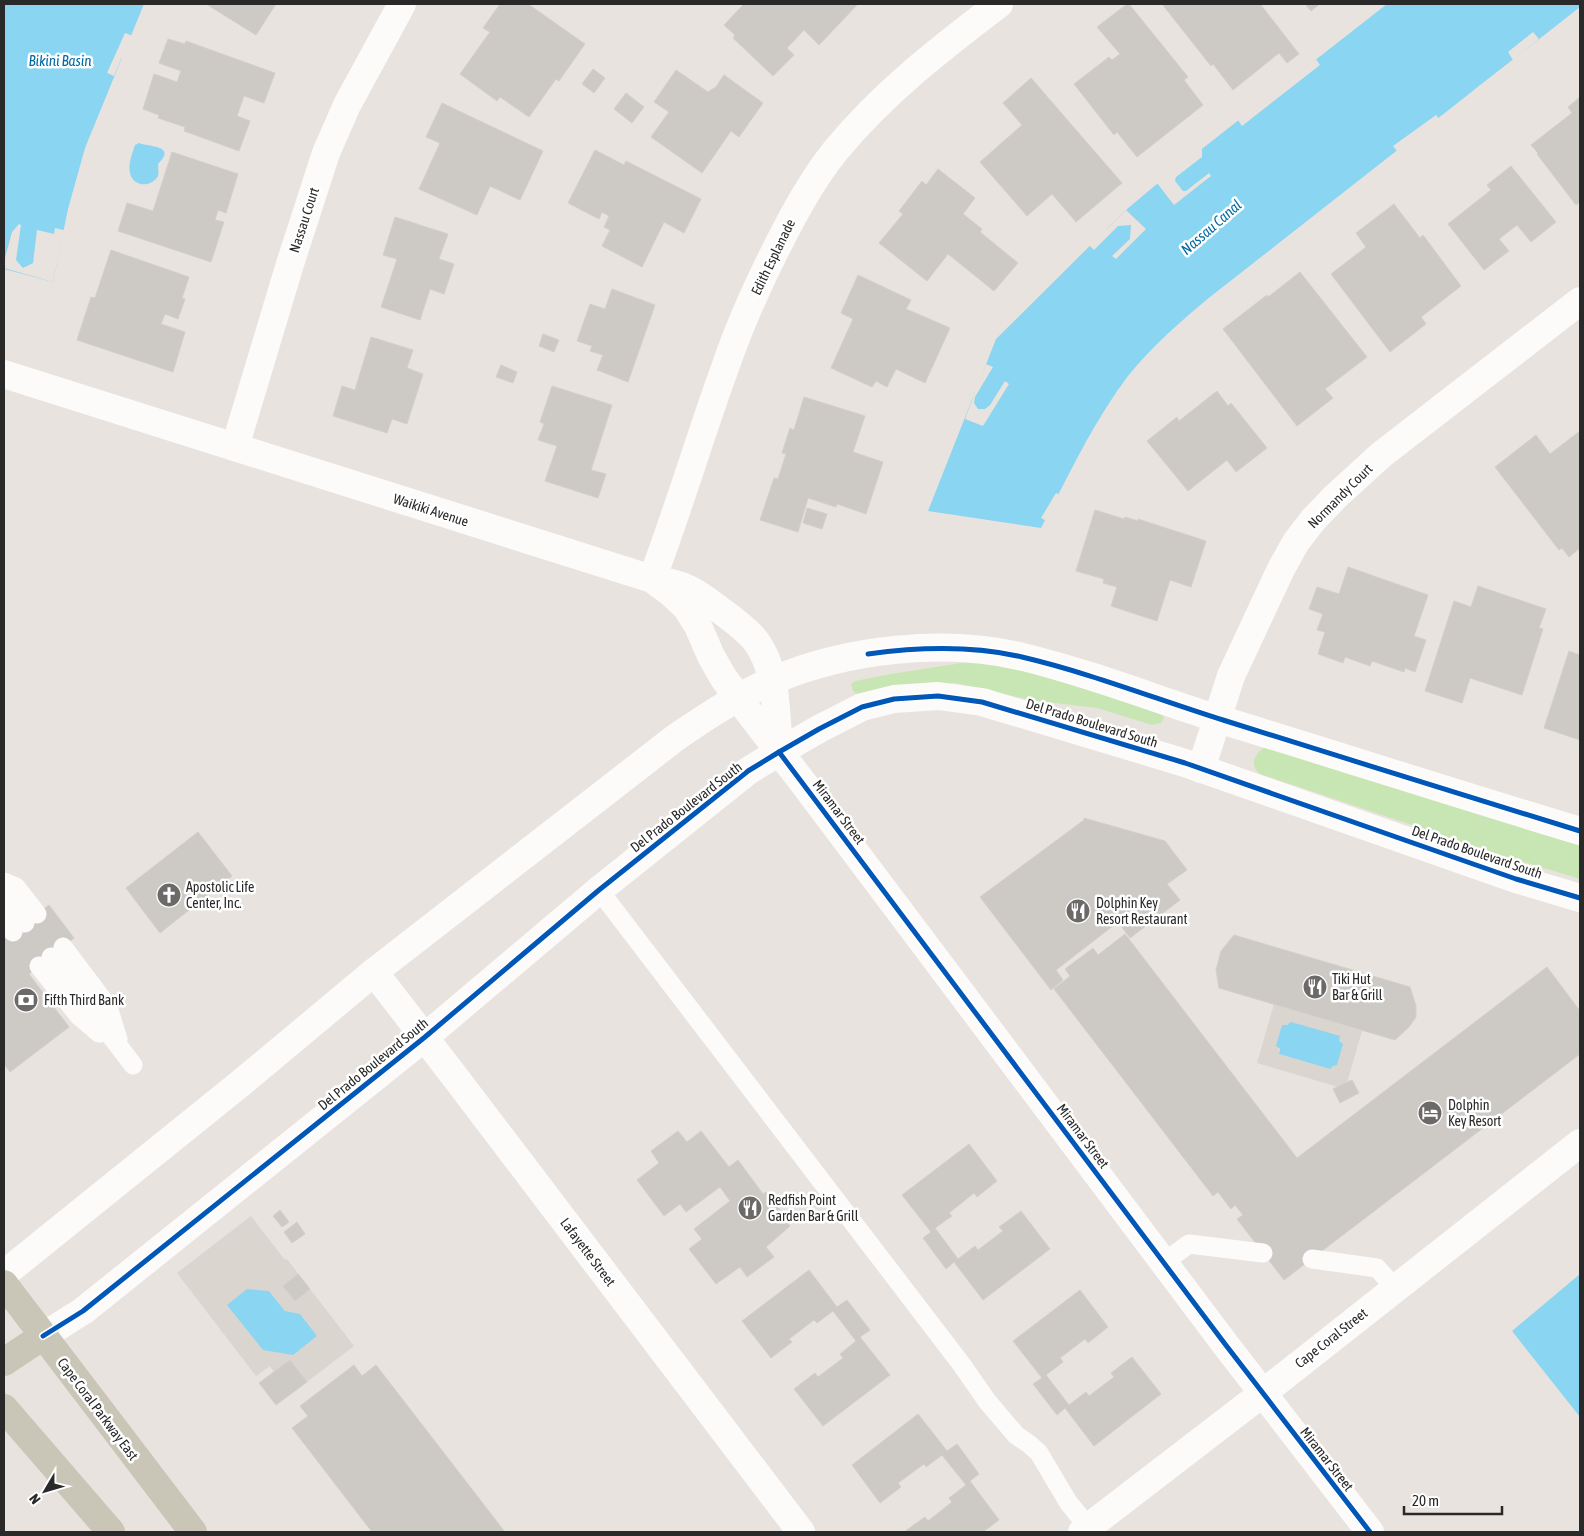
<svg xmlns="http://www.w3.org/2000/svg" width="1584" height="1536" viewBox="0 0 1584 1536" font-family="'Asap Condensed',sans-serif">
<rect width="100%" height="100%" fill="#e8e3de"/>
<g fill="#c8e6b3">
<path d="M 981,660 L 1034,670 L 1162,714 L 1164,718 L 1161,723 L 1152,725 L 1097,708 L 1030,700 L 956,683 L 924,683 L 857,694 L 853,691 L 851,684 L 855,681 L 891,674 Z"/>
<path d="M 1268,746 L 1580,845 L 1580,879 L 1504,856 L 1260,774 C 1247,764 1257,750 1268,746 Z"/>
</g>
<g fill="#dad5cf" fill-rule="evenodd">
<path d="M 1274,1004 L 1362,1031 L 1347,1083 L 1338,1087 L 1257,1063 ZM 1291,1023 L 1339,1037 L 1339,1041 L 1342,1044 L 1334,1065 L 1330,1069 L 1279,1054 L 1280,1051 L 1277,1047 L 1282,1025 L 1287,1025 Z"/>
<path d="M 251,1216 L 285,1260 L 287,1259 L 354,1346 L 307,1382 L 290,1360 L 274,1372 L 270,1366 L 256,1376 L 177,1273 ZM 269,1291 L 285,1311 L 293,1355 Z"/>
</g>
<g fill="#8ad5f1">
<path d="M 4,4 L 144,4 L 85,148 L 68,209 L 53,282 L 4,269 Z"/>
<path d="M 1387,4 L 1580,4 L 1580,7 L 1210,297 C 1181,321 1152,346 1128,376 C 1093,422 1068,477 1041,528 L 928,511 L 996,339 L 1126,210 L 1152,188 Z"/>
<path d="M 139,143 C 148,147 178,145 158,164 C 158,168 159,172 158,176 C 151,188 133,187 130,173 C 128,164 132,154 135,145 Z"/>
<path d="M 1291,1022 L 1340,1036 L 1339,1041 L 1343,1044 L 1337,1065 L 1333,1066 L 1330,1069 L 1279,1054 L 1280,1049 L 1276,1046 L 1282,1025 L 1287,1025 Z"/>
<path d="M 1580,1274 L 1580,1417 L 1512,1331 Z"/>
<path d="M 247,1289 L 269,1291 L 285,1311 L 300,1314 L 317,1336 L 293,1355 L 263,1350 L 227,1305 Z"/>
</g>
<g fill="#e8e3de">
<path d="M 1533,32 L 1539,39 L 1519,55 L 1520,57 L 1515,61 L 1475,92 L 1474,90 L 1513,60 L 1508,52 Z"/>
<path d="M 125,33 L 133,36 L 124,58 L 122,57 L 114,76 L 107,73 Z"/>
<path d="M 1316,59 L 1320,65 L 1242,126 L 1238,120 L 1267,97 L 1266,95 L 1283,82 L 1285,83 Z"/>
<path d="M 1436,115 L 1440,120 L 1422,134 L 1420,133 L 1397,151 L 1393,146 Z"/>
<path d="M 1202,148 L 1202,157 L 1176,177 L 1175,181 L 1183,191 L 1186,191 L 1209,173 L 1211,176 L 1174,205 L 1157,183 L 1180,166 L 1178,163 L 1195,151 L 1197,152 Z"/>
<path d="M 1126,210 L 1146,229 L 1116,259 L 1112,256 L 1130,239 L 1131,225 L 1118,226 L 1094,250 L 1088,244 L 1105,227 L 1107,229 Z"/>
<path d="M 19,224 L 21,225 L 16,260 L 23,268 L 33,263 L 37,230 L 54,234 L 55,228 L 64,230 L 53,282 L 4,268 L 4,262 L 12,232 Z"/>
<path d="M 986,364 L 993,367 L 975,397 L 974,403 L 978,409 L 985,409 L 990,405 L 1005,381 L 1009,384 L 983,426 L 965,419 L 975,392 L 973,390 L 981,372 L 983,372 Z"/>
<path d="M 1056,493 L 1061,496 L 1047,521 L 1041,518 Z"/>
</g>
<g fill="#cdc9c5" stroke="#d3cfca">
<path d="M 206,4 L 276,4 L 256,35 Z"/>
<path d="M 500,4 L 528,4 L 585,44 L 559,81 L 556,79 L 529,117 L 500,97 L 497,101 L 460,74 L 490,32 L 483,28 Z"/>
<path d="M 744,4 L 856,4 L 857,5 L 819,45 L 804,30 L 787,48 L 794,55 L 773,76 L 733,38 L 735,35 L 724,25 Z"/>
<path d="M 1127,4 L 1129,4 L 1188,77 L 1184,80 L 1203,105 L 1137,157 L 1117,132 L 1114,135 L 1074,84 L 1109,57 L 1112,60 L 1120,54 L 1097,27 Z"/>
<path d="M 1162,4 L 1263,4 L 1261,5 L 1299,54 L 1287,63 L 1279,53 L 1233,90 L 1213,64 L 1211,66 Z"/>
<path d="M 1305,4 L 1320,4 L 1311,11 Z"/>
<path d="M 168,39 L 185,44 L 186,41 L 275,73 L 264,103 L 244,96 L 237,116 L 250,121 L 239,151 L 184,131 L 185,127 L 158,118 L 159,115 L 143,109 L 154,74 L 177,82 L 181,71 L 159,63 Z"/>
<path d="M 593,69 L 605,78 L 594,93 L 582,84 Z"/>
<path d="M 676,70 L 708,92 L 716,87 L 724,75 L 763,103 L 739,137 L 731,131 L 702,173 L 651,137 L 669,112 L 654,102 Z"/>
<path d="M 1031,78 L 1122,183 L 1076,222 L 1052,194 L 1027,216 L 980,162 L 1022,125 L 1003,103 Z"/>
<path d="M 626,93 L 644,107 L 632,123 L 614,109 Z"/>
<path d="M 1580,97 L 1580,202 L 1576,205 L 1537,154 L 1538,153 L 1531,145 L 1572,113 L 1568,107 Z"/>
<path d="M 442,103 L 543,151 L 520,200 L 490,186 L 477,215 L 419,189 L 440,143 L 426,137 Z"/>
<path d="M 595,150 L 624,165 L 626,161 L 701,199 L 684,233 L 664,222 L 642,267 L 602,246 L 610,230 L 604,227 L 609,216 L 602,212 L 599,219 L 568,203 Z"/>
<path d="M 172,152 L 238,174 L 226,213 L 218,210 L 215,220 L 224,222 L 211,262 L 118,231 L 127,203 L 153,211 Z"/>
<path d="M 1511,166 L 1556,222 L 1531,242 L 1517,225 L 1499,239 L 1509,251 L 1484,270 L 1448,224 L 1491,190 L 1487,185 Z"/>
<path d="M 938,169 L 975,198 L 963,214 L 982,229 L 980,232 L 1018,263 L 994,291 L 948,254 L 927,281 L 879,243 L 903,214 L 899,211 L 922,181 L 926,185 Z"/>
<path d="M 1394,204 L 1420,238 L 1423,235 L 1461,286 L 1421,317 L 1426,324 L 1390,352 L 1331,274 L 1366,247 L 1356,233 Z"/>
<path d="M 395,217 L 448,234 L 439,259 L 454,264 L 444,294 L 430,289 L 420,320 L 381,307 L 397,259 L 383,255 Z"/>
<path d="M 111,250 L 189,277 L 182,298 L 185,299 L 178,319 L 165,314 L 161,324 L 185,332 L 173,372 L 77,340 L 91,297 L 95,298 Z"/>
<path d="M 1300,272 L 1367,357 L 1325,389 L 1333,398 L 1297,426 L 1223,329 L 1267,295 L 1268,297 Z"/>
<path d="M 858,275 L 911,300 L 906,309 L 950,328 L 925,383 L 896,369 L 887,387 L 876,381 L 872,387 L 831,368 L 853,319 L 841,313 Z"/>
<path d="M 612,289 L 655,305 L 628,382 L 597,370 L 603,355 L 590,351 L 592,346 L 577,341 L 590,304 L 605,309 Z"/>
<path d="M 543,334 L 559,340 L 554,352 L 539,346 Z"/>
<path d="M 371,337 L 413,350 L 407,368 L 423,374 L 407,424 L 392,419 L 387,433 L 333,416 L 342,386 L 355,390 Z"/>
<path d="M 501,365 L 517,372 L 513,383 L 496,377 Z"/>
<path d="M 552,386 L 612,405 L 591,470 L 606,474 L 598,498 L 545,481 L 557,446 L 538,440 L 544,424 L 540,422 Z"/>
<path d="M 1217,391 L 1228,406 L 1231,403 L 1267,448 L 1236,472 L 1227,460 L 1188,491 L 1147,441 L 1177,417 L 1179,421 Z"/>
<path d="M 804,397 L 865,416 L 853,452 L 883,462 L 866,514 L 837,504 L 836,507 L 808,498 L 798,532 L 760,520 L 774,478 L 778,479 L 786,454 L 782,453 L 790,428 L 794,430 Z"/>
<path d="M 1580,431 L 1580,548 L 1569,557 L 1562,548 L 1559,550 L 1495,467 L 1536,435 L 1550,454 Z"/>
<path d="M 807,508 L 827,514 L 822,529 L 803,523 Z"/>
<path d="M 1095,510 L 1124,519 L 1125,517 L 1138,521 L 1138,519 L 1206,541 L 1191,587 L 1170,580 L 1157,621 L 1111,606 L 1117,587 L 1103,583 L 1104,579 L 1076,571 Z"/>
<path d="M 1348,567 L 1428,595 L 1414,636 L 1426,640 L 1415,672 L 1405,668 L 1404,672 L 1372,661 L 1370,666 L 1345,657 L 1343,663 L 1318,654 L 1325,632 L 1317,630 L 1323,614 L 1309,609 L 1317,587 L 1339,594 Z"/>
<path d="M 1478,586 L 1546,609 L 1539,628 L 1543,629 L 1522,695 L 1470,678 L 1462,703 L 1425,691 L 1454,601 L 1471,607 Z"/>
<path d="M 1569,651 L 1580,655 L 1580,740 L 1544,728 Z"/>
<path d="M 1084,818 L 1165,841 L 1187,870 L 1167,884 L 1180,900 L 1130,938 L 1118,922 L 1056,970 L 1063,980 L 1051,990 L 980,897 L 1084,820 Z"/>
<path d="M 198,832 L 232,876 L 160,933 L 126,888 Z"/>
<path d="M 49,905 L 74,938 L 29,974 L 69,1027 L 10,1072 L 4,1064 L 4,939 Z"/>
<path d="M 1125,934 L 1297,1158 L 1547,967 L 1580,1011 L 1580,1054 L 1284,1280 L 1237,1219 L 1243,1215 L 1235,1205 L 1231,1209 L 1218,1192 L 1213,1196 L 1054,989 L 1070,976 L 1065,969 L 1093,948 L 1098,955 Z"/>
<path d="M 1234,935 L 1410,987 L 1416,1006 L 1416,1017 L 1409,1027 L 1395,1040 L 1219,988 L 1216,970 L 1221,951 Z"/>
<path d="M 1352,1080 L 1359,1093 L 1340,1103 L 1333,1089 Z"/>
<path d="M 678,1131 L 687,1142 L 701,1131 L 729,1167 L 738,1160 L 763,1194 L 766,1192 L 784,1215 L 782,1216 L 790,1226 L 766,1247 L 774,1257 L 747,1277 L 740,1267 L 716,1284 L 689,1249 L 702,1239 L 694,1229 L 730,1201 L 720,1187 L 686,1212 L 680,1204 L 664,1216 L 637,1180 L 659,1163 L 651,1151 Z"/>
<path d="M 969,1144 L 997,1181 L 977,1197 L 974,1193 L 949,1213 L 952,1216 L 935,1228 L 958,1259 L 975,1246 L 978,1250 L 1003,1231 L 999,1227 L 1021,1211 L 1050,1249 L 983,1300 L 954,1262 L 946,1269 L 923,1238 L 931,1232 L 902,1195 Z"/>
<path d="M 280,1210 L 289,1222 L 282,1227 L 273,1216 Z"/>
<path d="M 297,1222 L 305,1234 L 292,1243 L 284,1232 Z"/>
<path d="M 809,1270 L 837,1307 L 847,1300 L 870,1330 L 860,1337 L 890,1375 L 823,1426 L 794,1389 L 815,1373 L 818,1377 L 843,1358 L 840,1354 L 856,1341 L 833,1311 L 817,1323 L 814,1320 L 789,1339 L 792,1342 L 771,1358 L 742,1321 Z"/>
<path d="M 298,1274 L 310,1289 L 295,1301 L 283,1286 Z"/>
<path d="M 1080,1290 L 1108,1327 L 1088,1343 L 1085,1339 L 1060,1358 L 1063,1362 L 1046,1375 L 1069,1405 L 1086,1392 L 1089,1396 L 1114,1377 L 1111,1373 L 1132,1357 L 1161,1394 L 1094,1446 L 1065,1408 L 1057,1415 L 1033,1384 L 1042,1378 L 1013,1341 Z"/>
<path d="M 290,1360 L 307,1382 L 276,1405 L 259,1383 Z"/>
<path d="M 354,1365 L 362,1376 L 376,1365 L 505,1532 L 372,1532 L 292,1428 L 308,1416 L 300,1406 Z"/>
<path d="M 918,1414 L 947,1451 L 957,1444 L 979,1474 L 970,1481 L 999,1520 L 983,1532 L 904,1532 L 925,1517 L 928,1521 L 952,1502 L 949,1498 L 966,1485 L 942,1455 L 926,1467 L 924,1464 L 898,1483 L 901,1487 L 880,1503 L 852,1465 Z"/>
</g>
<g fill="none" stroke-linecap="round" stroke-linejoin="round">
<g stroke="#fcfbfa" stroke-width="19">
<path d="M 4,882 L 16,887 L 37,914"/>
<path d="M 599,890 L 962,1365 L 987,1401 L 1016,1435 L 1029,1444 L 1039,1453 L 1068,1502 L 1088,1527"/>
<path d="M 4,895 L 25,923"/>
<path d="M 4,920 L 13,932"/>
<path d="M 63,947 L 103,1000 L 109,1010 L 118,1039"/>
<path d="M 51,957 L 133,1065"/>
<path d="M 39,966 L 79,1016 L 99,1033"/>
<path d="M 1312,1259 L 1377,1268 L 1395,1288"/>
<path d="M 1164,1262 L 1189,1244 L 1263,1253"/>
</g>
<g stroke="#fcfbfa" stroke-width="28">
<path d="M 4,374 L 652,579 L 671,593 L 686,607 L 698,626 L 711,656 L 723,677 L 738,698 L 804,784 L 1225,1344 L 1370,1532"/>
<path d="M 235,447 L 290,264 L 326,153 L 347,105 L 402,4"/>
<path d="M 652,579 C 679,508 700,436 726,365 C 739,327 756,289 774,253 C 792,217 811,181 836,150 C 883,93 941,48 999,4"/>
<path d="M 667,582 C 689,586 703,597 720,610 C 732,619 746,629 755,640 C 778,669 776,717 779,752"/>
<path d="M 1201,769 L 1231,676 L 1281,569 L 1296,542 L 1313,520 L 1335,497 L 1381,455 L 1580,301"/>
<path d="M 374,972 L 455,1077 L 801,1532"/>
<path d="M 1082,1532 L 1263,1393 L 1580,1143"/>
</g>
<g stroke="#fcfbfa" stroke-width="28">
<path d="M 4,1274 L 241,1083 L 374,972 L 675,738 C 707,716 739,695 774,680 C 847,649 945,638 1023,657 C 1093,674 1160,701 1228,722 C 1346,758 1463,796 1580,831"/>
<path d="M 43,1336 L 83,1311 L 425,1037 L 599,890 L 748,771 L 779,752 L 819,729 L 862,707 L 894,699 L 938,696 L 982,702 L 1185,763 L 1516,879 L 1580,898"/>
</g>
<g stroke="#c9c6b7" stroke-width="28">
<path d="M 4,1284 L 193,1532"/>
<path d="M 4,1362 L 43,1336"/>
<path d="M 4,1408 L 111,1532"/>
</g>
<defs>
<g id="cycleway">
<path d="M 868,654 C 919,647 971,645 1022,657 C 1090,673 1156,699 1223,720 C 1342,757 1461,795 1580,831"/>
<path d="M 779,752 L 1225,1344 L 1370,1532"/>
<path d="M 43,1336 L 83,1311 L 425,1037 L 599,890 L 748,771 L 779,752 L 819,729 L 862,707 L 894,699 L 938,696 L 982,702 L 1185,763 L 1516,879 L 1580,898"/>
</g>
</defs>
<use href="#cycleway" stroke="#fff" stroke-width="8"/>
<use href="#cycleway" stroke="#0057b8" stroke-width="5"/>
</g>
<defs>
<symbol id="church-disc" viewBox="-11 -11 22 22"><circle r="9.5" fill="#6c6a68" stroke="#fff"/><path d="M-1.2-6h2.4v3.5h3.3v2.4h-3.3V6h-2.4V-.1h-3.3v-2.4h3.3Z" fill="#fff"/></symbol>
<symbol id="restaurant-disc" viewBox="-11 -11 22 22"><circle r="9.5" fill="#6c6a68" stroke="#fff"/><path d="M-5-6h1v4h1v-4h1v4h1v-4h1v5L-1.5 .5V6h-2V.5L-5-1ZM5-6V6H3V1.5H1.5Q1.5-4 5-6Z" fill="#fff"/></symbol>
<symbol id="bank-disc" viewBox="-11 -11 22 22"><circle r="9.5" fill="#6c6a68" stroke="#fff"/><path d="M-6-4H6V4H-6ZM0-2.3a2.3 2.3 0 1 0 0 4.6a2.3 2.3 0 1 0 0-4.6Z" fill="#fff"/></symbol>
<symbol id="hotel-disc" viewBox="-11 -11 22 22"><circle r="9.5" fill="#6c6a68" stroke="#fff"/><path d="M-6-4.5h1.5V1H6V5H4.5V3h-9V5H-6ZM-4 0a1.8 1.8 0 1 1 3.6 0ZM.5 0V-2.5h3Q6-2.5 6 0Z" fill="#fff"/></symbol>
</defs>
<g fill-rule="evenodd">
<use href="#church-disc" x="155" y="881" width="28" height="28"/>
<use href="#restaurant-disc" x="1064" y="897" width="28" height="28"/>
<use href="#restaurant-disc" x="1301" y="973" width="28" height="28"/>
<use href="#bank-disc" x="12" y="986" width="28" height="28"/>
<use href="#hotel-disc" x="1416" y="1099" width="28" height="28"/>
<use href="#restaurant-disc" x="736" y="1194" width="28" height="28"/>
</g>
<g text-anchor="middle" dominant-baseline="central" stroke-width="5" stroke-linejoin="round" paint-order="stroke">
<g font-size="14" fill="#292929" stroke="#fff">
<text transform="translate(304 220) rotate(-72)">Nassau Court</text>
<text transform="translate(773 257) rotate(-64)">Edith Esplanade</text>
<text transform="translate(1340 496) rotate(-45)">Normandy Court</text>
<text transform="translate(431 510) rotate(18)">Waikiki Avenue</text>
<text transform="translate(1092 723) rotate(17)">Del Prado Boulevard South</text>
<text transform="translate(686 807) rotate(-38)">Del Prado Boulevard South</text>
<text transform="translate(839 812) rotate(53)">Miramar Street</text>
<text transform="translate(1477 852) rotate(19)">Del Prado Boulevard South</text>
<text transform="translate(373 1064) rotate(-39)">Del Prado Boulevard South</text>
<text transform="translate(1083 1136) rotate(53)">Miramar Street</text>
<text transform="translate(588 1252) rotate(53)">Lafayette Street</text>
<text transform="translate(1331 1338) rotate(-38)">Cape Coral Street</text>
<text transform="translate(98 1409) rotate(53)">Cape Coral Parkway East</text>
<text transform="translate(1327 1459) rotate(52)">Miramar Street</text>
</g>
<g font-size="14" fill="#292929" stroke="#fff" text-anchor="start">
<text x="186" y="887">Apostolic Life<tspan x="186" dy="16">Center, Inc.</tspan></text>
<text x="1096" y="903">Dolphin Key<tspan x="1096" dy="16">Resort Restaurant</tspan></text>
<text x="1332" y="979">Tiki Hut<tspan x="1332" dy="16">Bar &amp; Grill</tspan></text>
<text x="44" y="1000">Fifth Third Bank</text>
<text x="1448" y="1105">Dolphin<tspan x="1448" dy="16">Key Resort</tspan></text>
<text x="768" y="1200">Redfish Point<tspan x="768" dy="16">Garden Bar &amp; Grill</tspan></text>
</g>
<g font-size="15" font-style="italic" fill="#026aa4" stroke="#fff">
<text x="60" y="60">Bikini Basin</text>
<text transform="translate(1211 227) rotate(-41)">Nassau Canal</text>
</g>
</g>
<rect width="1584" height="1536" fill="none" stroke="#292929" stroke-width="10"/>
<g transform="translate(45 1491) rotate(232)" stroke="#ffffff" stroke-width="4" paint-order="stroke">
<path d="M0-4L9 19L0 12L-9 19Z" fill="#292929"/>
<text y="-8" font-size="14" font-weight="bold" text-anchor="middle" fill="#292929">N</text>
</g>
<path d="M1404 1506v8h98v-8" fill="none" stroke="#292929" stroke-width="2.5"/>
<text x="1412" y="1506" font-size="15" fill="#292929" stroke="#ffffff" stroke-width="4" paint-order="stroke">20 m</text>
</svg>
